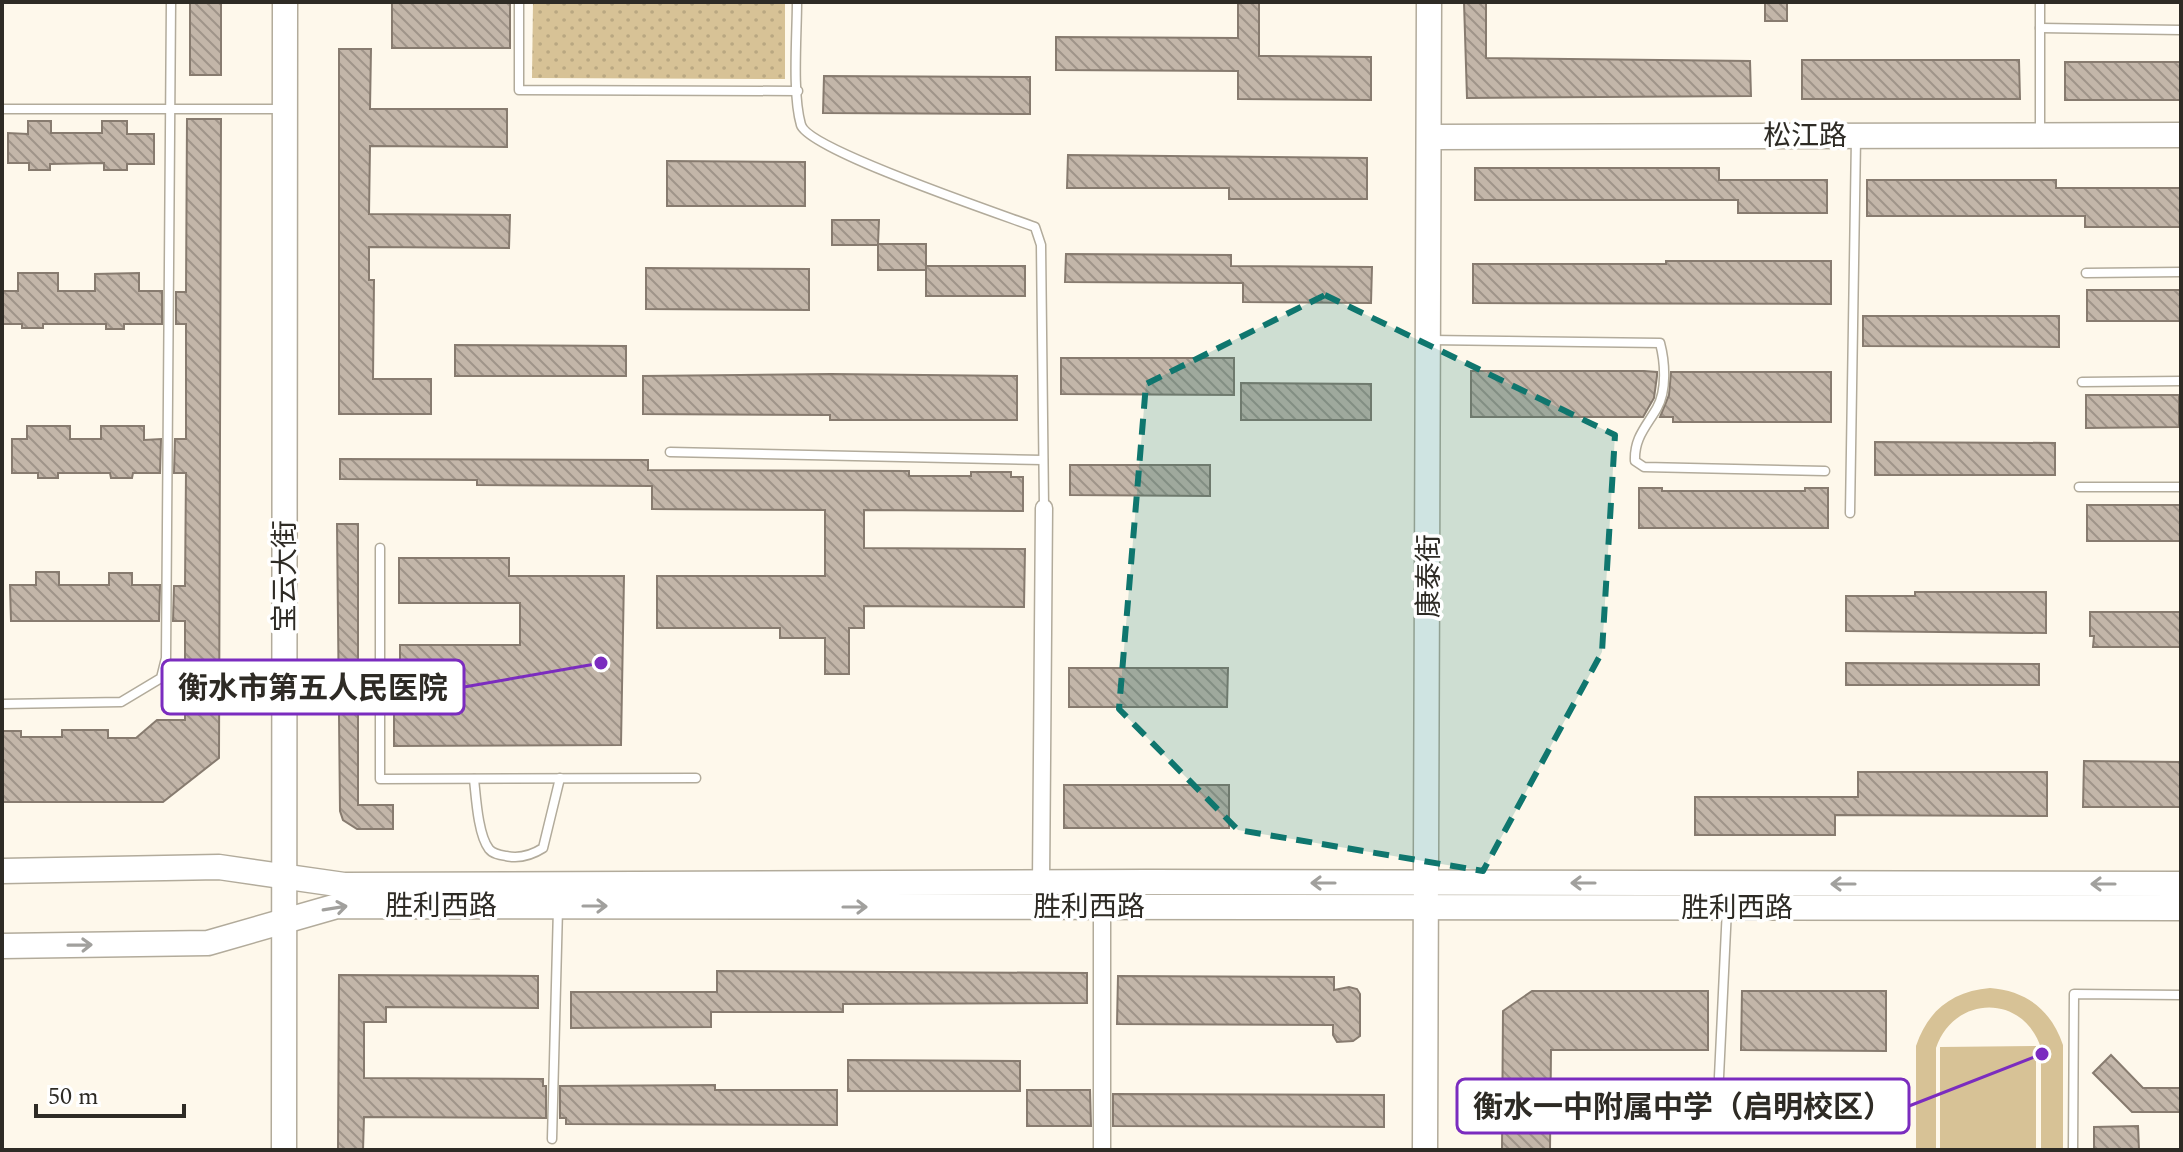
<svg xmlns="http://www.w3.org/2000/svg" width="2183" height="1152" viewBox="0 0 2183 1152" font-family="Spectral,'Noto Sans SC',serif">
<defs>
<pattern id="grass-dots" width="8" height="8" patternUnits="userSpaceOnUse" patternTransform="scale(2)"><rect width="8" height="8" fill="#d7c296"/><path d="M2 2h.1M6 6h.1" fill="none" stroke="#b9a781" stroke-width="1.8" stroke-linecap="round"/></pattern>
<pattern id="building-back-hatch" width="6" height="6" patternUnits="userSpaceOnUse" patternTransform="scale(2)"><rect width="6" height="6" fill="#c3b6a9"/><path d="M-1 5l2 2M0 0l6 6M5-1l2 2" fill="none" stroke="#9f9489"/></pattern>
</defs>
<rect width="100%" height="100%" fill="#fef8eb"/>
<path fill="url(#grass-dots)" d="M 533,2 L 785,2 L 785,79 L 532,78 Z"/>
<g fill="#d7c296">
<path d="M 1990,988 C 2027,991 2051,1010 2063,1045 L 2063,1150 L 2041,1150 L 2041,1048 C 2023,993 1954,995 1936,1048 L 1936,1150 L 1916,1150 L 1916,1046 C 1928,1010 1953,991 1990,988 Z"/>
<path d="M 2036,1046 L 2036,1150 L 1940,1150 L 1940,1047 Z"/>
</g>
<g fill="url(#building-back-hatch)" stroke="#877b6f" stroke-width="2">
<rect x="190" y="2" width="31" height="73"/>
<rect x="392" y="2" width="118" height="46"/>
<path d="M 1238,2 L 1259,2 L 1259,56 L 1371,57 L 1371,100 L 1238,99 L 1238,71 L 1056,70 L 1056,37 L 1238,38 Z"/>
<path d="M 1464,2 L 1486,2 L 1486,58 L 1750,61 L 1751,96 L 1467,98 Z"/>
<rect x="1765" y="2" width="22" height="19"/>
<path d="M 339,49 L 371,49 L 370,109 L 507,109 L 507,147 L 370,146 L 369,214 L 510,215 L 509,248 L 369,247 L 369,280 L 374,280 L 373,379 L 431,379 L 431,414 L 339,414 Z"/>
<path d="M 1802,60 L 2019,60 L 2020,99 L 1802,99 Z"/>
<rect x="2065" y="62" width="116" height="38"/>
<path d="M 824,76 L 1030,77 L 1030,114 L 823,113 Z"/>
<path d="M 187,119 L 221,119 L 219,758 L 163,802 L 2,802 L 2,731 L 21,731 L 21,737 L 62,737 L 62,730 L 108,730 L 108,738 L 136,738 L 157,720 L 185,720 L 185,621 L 173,621 L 174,586 L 185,586 L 186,473 L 174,473 L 175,439 L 186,439 L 186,324 L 176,324 L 176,292 L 186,292 Z"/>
<path d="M 28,121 L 51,121 L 51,133 L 102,133 L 102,121 L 127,121 L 127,134 L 154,134 L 154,164 L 127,164 L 127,170 L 104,170 L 104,163 L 50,164 L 50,170 L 29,170 L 29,163 L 8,163 L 8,133 L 28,134 Z"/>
<path d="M 1068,155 L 1367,158 L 1367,199 L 1229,199 L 1229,188 L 1067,188 Z"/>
<path d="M 667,161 L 805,162 L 805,206 L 667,206 Z"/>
<path d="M 1475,168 L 1719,168 L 1719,180 L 1827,180 L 1827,213 L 1738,213 L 1738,200 L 1475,200 Z"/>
<path d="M 1867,180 L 2056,180 L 2056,188 L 2181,188 L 2181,227 L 2085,227 L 2085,216 L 1867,216 Z"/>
<path d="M 832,220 L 879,220 L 878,244 L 926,244 L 926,270 L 878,270 L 878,245 L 832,245 Z"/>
<path d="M 1066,254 L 1231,255 L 1231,266 L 1372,267 L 1371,303 L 1243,302 L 1243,283 L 1065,282 Z"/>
<path d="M 1666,261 L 1831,261 L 1831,304 L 1473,303 L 1473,264 L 1666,264 Z"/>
<rect x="926" y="266" width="99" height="30"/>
<path d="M 646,268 L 809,269 L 809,310 L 646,309 Z"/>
<path d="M 18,273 L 58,273 L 58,291 L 95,291 L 95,274 L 139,273 L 139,291 L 162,291 L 162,324 L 124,324 L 124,329 L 106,329 L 106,324 L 43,324 L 43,328 L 22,328 L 22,324 L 2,324 L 2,291 L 18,291 Z"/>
<rect x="2087" y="290" width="94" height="31"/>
<path d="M 1863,316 L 2059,316 L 2059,347 L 1863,346 Z"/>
<path d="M 455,345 L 626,346 L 626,376 L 455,376 Z"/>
<path d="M 1061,358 L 1234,358 L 1234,395 L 1061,394 Z"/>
<path d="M 1471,371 L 1644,371 L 1657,372 L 1657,376 L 1654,398 L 1643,417 L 1471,417 Z"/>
<path d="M 1671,372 L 1831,372 L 1831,422 L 1673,422 L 1673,417 L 1660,417 L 1669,395 Z"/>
<path d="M 831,374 L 1017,376 L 1017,420 L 830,420 L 830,415 L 643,414 L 643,376 Z"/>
<path d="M 1241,383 L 1371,384 L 1371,420 L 1241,420 Z"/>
<path d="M 2086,395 L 2179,395 L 2179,427 L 2086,428 Z"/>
<path d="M 27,426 L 70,426 L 70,439 L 101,439 L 101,426 L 144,426 L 144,440 L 161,439 L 160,473 L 133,473 L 132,478 L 111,478 L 110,473 L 58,473 L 58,478 L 38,478 L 38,473 L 12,473 L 12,439 L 27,439 Z"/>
<path d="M 1875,442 L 2055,443 L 2055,475 L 1875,475 Z"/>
<path d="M 340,459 L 648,460 L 648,470 L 909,471 L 909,476 L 971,476 L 971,472 L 1011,472 L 1011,477 L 1023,477 L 1023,511 L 864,510 L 864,548 L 1025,549 L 1024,607 L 864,606 L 864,628 L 849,628 L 849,674 L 825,674 L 825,638 L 780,638 L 780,628 L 657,628 L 657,576 L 825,576 L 825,510 L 652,509 L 652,486 L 477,485 L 477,480 L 340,479 Z"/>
<path d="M 1070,465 L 1210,465 L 1210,496 L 1070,495 Z"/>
<path d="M 1639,488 L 1662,488 L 1662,491 L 1805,491 L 1805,488 L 1828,488 L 1828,528 L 1639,528 Z"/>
<rect x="2087" y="505" width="94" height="36"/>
<path d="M 337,524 L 358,524 L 358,805 L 393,805 L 393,829 L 357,829 L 343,820 L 340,811 Z"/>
<path d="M 399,558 L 509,558 L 509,576 L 624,576 L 621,745 L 394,746 L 394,701 L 400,701 L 400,645 L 520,645 L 520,603 L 399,603 Z"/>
<path d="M 36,572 L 59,572 L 59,585 L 109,585 L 109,573 L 132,573 L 132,585 L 160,585 L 159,621 L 11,621 L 10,585 L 36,585 Z"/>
<path d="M 1915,592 L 2046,592 L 2046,633 L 1846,631 L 1846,596 L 1915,596 Z"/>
<path d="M 2090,612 L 2181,612 L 2181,647 L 2093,647 L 2094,636 L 2090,636 Z"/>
<path d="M 1846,663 L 2039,664 L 2039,685 L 1846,685 Z"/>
<path d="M 1069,668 L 1228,668 L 1227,707 L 1069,707 Z"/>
<path d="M 2084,761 L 2181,762 L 2181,807 L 2083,807 Z"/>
<path d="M 1858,772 L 2047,772 L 2047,816 L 1835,815 L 1835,835 L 1695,835 L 1695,797 L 1858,797 Z"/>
<rect x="1064" y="785" width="165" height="43"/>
<path d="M 717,971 L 1087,973 L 1087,1003 L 843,1004 L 843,1012 L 711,1012 L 711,1027 L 571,1028 L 571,992 L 717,992 Z"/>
<path d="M 339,975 L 538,976 L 538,1008 L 386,1007 L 386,1022 L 364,1022 L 364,1078 L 543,1079 L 543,1086 L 546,1086 L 546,1118 L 364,1117 L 363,1150 L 338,1150 Z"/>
<path d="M 1118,976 L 1334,977 L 1334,990 L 1349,987 L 1357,989 L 1360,994 L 1360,1036 L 1353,1041 L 1337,1042 L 1333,1035 L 1333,1025 L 1117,1024 Z"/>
<path d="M 1532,991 L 1708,991 L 1708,1050 L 1551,1050 L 1550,1150 L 1502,1150 L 1503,1011 Z"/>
<path d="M 1742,991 L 1886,991 L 1886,1051 L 1741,1050 Z"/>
<path d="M 2111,1055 L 2143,1088 L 2181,1088 L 2181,1112 L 2132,1112 L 2093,1073 Z"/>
<path d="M 848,1060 L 1020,1061 L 1020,1091 L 848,1091 Z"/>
<path d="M 715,1085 L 715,1090 L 837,1090 L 837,1125 L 566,1124 L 566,1118 L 560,1118 L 560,1086 Z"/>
<path d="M 1027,1090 L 1090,1090 L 1091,1126 L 1027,1126 Z"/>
<path d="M 1113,1094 L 1384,1095 L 1384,1127 L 1113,1126 Z"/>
<path d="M 2138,1126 L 2139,1150 L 2094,1150 L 2094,1127 Z"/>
</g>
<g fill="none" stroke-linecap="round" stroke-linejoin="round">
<defs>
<g id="lane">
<path d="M 519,2 L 519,90 L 798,91"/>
<path d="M 797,2 C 797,35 792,94 801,125 C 809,150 1000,214 1035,227 L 1041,245 L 1044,507"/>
<path d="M 2040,28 L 2181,30"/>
<path d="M 2,109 L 280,109"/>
<path d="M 2040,134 L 2040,2"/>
<path d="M 2086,273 L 2181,272"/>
<path d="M 1430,340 L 1660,343 C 1665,362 1667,390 1657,408 C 1646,427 1634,438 1635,461 L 1644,467 L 1825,471"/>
<path d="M 2082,382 L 2181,381"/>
<path d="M 670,452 L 1043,460"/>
<path d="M 2079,487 L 2181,487"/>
<path d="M 1850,513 L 1856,138"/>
<path d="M 380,548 L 380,779 L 696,778"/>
<path d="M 2,704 L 121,702 L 161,678 L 166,658 L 171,2"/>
<path d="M 474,779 C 476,797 478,835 489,849 C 493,854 500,855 506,856 C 520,859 532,855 543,848 L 560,778"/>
<path d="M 1719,1077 L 1727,908"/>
<path d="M 552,1139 L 558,908"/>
<path d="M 2073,1150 L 2074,994 L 2181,995"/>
</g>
<g id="street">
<path d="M 1041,883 L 1044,508"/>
<path d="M 1102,907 L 1102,1150"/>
</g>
<g id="secondary">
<path d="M 1430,137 L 2181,135"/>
<path d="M 2,871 L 219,867 L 344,885 L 1148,882 L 2181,884"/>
<path d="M 2,946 L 208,943 L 337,906 L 2181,908"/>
<path d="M 284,1150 L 285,2"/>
<path d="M 1425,1150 L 1429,2"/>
</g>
</defs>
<use href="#lane" stroke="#b2ab9b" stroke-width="11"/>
<use href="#street" stroke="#b2ab9b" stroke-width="19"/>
<use href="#secondary" stroke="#b2ab9b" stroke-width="27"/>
<use href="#lane" stroke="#fff" stroke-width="8"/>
<use href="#street" stroke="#fff" stroke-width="16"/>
<use href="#secondary" stroke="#fff" stroke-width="24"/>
</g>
<defs><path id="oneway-shaft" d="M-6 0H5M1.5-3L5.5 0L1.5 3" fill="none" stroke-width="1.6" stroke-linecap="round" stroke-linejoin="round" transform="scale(2)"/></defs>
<g stroke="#a1a09d">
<use href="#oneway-shaft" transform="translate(1323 883) rotate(-180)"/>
<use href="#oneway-shaft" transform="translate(1583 883) rotate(-180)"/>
<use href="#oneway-shaft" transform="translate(1843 884) rotate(-180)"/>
<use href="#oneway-shaft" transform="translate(2103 884) rotate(-180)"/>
<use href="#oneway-shaft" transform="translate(595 906)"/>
<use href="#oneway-shaft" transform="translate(855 907)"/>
<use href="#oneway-shaft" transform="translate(335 908) rotate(-9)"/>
<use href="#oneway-shaft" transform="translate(80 945) rotate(-1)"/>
</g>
<path fill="#0f766e" fill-opacity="0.2" stroke="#0f766e" stroke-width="6" stroke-dasharray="16 10" stroke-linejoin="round" d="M 1325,295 L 1615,435 L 1602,652 L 1483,871 L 1238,830 L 1119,709 L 1146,384 Z"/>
<g text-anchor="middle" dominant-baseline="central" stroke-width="7" stroke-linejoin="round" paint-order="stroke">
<g font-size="28" fill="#2e2b25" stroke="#fff">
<text x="1805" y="136">松江路</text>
<text transform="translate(285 576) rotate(-90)">宝云大街</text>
<text transform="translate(1429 576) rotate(-90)">康泰街</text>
<text x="441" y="906">胜利西路</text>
<text x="1089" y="907">胜利西路</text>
<text x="1737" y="908">胜利西路</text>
</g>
</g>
<path fill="none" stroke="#7b2cbf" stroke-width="3" d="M601 663L464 687M2042 1054L1909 1106"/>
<g fill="#7b2cbf" stroke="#fff" stroke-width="3">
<circle cx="601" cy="663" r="8"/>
<circle cx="2042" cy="1054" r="8"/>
</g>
<g fill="#fff" stroke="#7b2cbf" stroke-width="3">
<rect x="162" y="660" width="302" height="54" rx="8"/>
<rect x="1457" y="1079" width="452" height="54" rx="8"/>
</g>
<g font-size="30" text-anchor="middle" font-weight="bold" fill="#2e2b25">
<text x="313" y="698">衡水市第五人民医院</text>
<text x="1683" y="1117">衡水一中附属中学（启明校区）</text>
</g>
<rect width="2183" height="1152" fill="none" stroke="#2e2b25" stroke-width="8"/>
<path d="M36 1104v12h148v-12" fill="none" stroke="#2e2b25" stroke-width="4"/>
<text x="48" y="1104" font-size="24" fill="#2e2b25" stroke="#ffffff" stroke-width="6" paint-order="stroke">50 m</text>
</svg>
